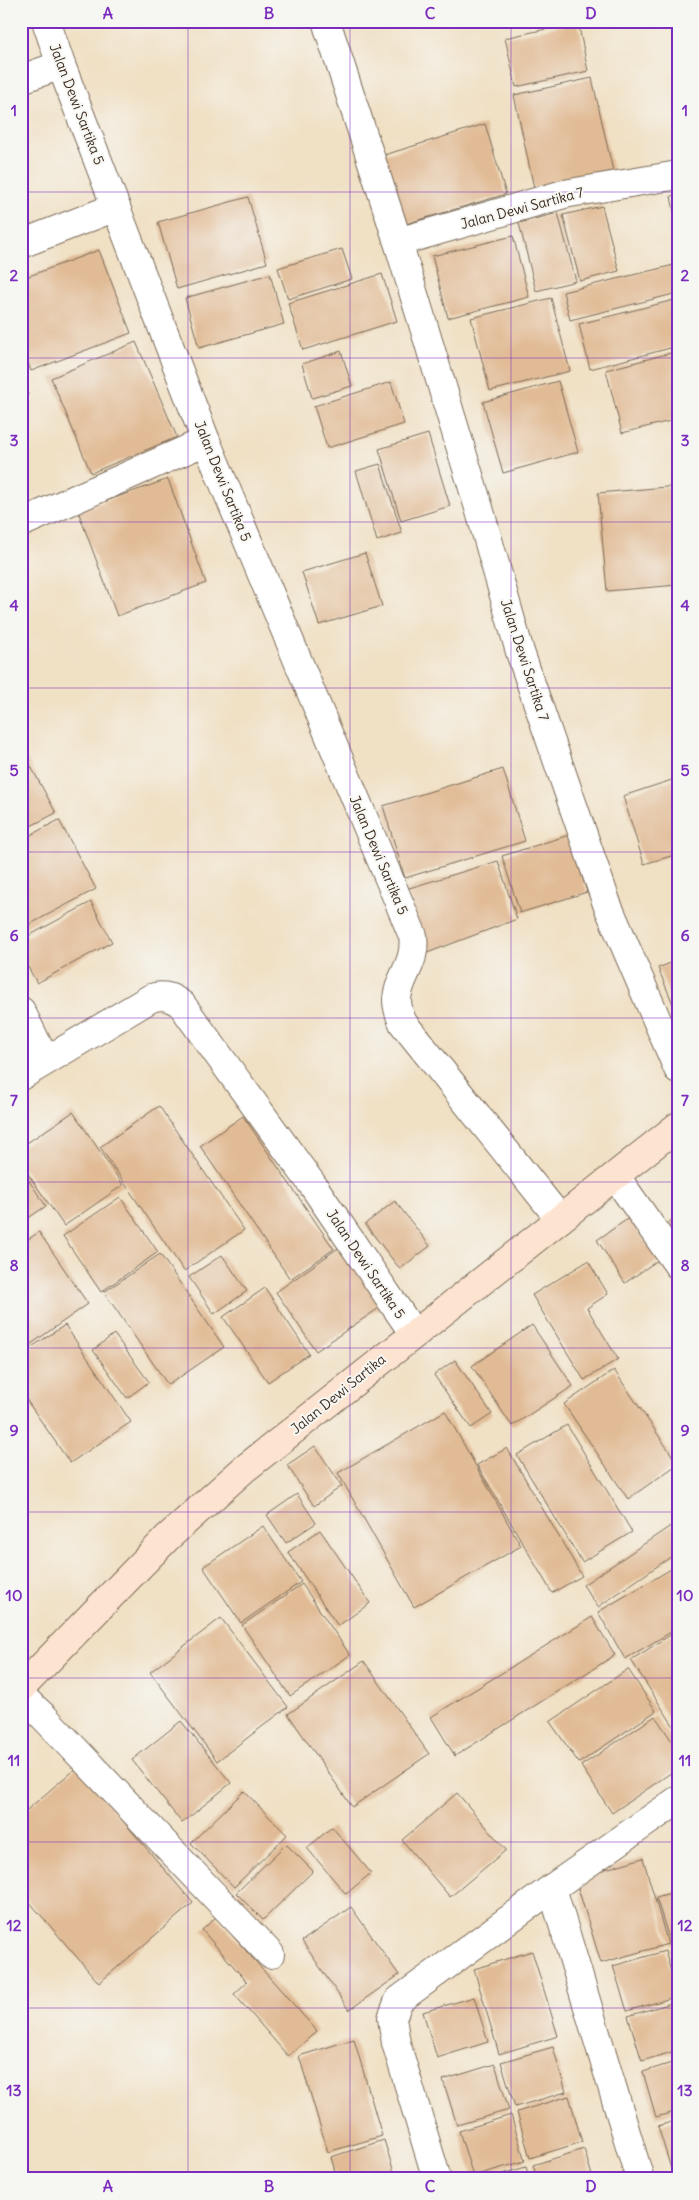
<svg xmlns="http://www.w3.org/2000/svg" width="699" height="2200" viewBox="0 0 699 2200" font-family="Delius,sans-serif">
<rect width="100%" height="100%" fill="#f6f6f2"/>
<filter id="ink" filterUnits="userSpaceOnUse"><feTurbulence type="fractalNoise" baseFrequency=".02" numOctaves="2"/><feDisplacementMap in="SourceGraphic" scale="10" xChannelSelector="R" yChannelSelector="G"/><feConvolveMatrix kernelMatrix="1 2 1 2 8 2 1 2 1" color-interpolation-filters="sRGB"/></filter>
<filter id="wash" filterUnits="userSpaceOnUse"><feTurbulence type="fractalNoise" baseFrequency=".0096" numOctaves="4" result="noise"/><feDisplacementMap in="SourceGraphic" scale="20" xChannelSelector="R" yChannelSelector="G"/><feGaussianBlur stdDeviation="1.12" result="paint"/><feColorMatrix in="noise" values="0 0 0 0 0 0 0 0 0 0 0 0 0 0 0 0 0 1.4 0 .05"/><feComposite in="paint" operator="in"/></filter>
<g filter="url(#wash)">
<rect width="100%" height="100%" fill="#f0e0c4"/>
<g id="blocks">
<g fill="#e1bb95">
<path d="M 578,22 L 588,71 L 516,87 L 505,38 Z"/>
<path d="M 592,78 L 613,171 L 534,188 L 514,95 Z"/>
<path d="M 485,124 L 506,194 L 402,225 L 381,156 Z"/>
<path d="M 678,195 L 678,227 L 677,227 L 671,196 Z"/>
<path d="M 248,197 L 267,263 L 177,289 L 158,222 Z"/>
<path d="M 602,206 L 619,271 L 580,281 L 563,215 Z"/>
<path d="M 558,213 L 576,281 L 536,291 L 519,223 Z"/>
<path d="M 513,236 L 529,297 L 448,318 L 432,256 Z"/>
<path d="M 342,249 L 352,279 L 288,299 L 278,268 Z"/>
<path d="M 99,250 L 131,333 L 31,371 L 21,345 L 21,279 Z"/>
<path d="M 678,264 L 678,293 L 570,320 L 563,292 Z"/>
<path d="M 270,274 L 284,324 L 199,348 L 185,298 Z"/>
<path d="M 382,274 L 397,321 L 303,350 L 288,303 Z"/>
<path d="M 551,298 L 570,371 L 490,391 L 471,318 Z"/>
<path d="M 678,299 L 678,346 L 590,369 L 579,324 Z"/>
<path d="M 136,342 L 177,437 L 91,473 L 51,378 Z"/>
<path d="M 341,351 L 352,386 L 312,398 L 302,364 Z"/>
<path d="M 678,351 L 678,419 L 622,433 L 606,370 Z"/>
<path d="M 21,379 L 28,395 L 21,398 Z"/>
<path d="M 558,381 L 578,452 L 503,473 L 483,402 Z"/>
<path d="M 391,382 L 404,424 L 327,448 L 314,406 Z"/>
<path d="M 428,434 L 450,506 L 401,521 L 379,449 Z"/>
<path d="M 380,464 L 402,533 L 377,541 L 356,471 Z"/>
<path d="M 168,479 L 206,583 L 117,616 L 78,511 Z"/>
<path d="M 678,486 L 678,585 L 607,591 L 598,493 Z"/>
<path d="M 365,553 L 382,606 L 319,625 L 302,572 Z"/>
<path d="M 21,748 L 56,813 L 21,831 Z"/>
<path d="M 503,769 L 525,841 L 405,878 L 383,806 Z"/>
<path d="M 678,778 L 678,854 L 644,864 L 623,796 Z"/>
<path d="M 59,820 L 96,889 L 21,929 L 21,840 Z"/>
<path d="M 569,835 L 587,892 L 520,913 L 502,856 Z"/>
<path d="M 498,861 L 517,919 L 427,953 L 406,889 Z"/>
<path d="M 91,902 L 112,942 L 37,983 L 21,955 L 21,940 Z"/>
<path d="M 678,960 L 678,1016 L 658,968 Z"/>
<path d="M 159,1106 L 244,1230 L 184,1271 L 100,1147 Z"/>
<path d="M 73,1112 L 123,1185 L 64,1226 L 21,1164 L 21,1147 Z"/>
<path d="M 243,1116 L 334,1249 L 290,1279 L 200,1146 Z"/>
<path d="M 21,1169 L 46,1206 L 21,1223 Z"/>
<path d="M 120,1197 L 158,1252 L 101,1292 L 63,1236 Z"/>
<path d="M 395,1201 L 430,1246 L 400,1269 L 365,1224 Z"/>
<path d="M 678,1216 L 678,1235 L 669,1222 Z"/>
<path d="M 629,1218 L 658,1260 L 625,1283 L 597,1240 Z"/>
<path d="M 39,1232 L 88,1304 L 21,1351 L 21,1244 Z"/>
<path d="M 344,1244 L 385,1304 L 316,1351 L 276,1292 Z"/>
<path d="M 160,1254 L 224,1347 L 168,1385 L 104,1292 Z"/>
<path d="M 222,1255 L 247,1291 L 214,1314 L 189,1277 Z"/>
<path d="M 588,1261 L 608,1294 L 587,1308 L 618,1359 L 584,1380 L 532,1295 Z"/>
<path d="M 265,1288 L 309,1354 L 268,1382 L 223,1317 Z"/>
<path d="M 65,1325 L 131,1422 L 70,1463 L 21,1392 L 21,1354 Z"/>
<path d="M 532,1325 L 573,1386 L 512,1426 L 472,1366 Z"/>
<path d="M 114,1334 L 149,1382 L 127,1398 L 93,1350 Z"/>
<path d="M 455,1360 L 492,1414 L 471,1428 L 434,1375 Z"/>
<path d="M 614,1370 L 678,1464 L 628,1499 L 564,1404 Z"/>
<path d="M 445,1411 L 521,1546 L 414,1607 L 338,1473 Z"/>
<path d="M 567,1425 L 632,1532 L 582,1562 L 517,1455 Z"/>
<path d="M 315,1446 L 342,1486 L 314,1506 L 287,1465 Z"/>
<path d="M 507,1448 L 582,1576 L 552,1593 L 477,1465 Z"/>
<path d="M 297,1494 L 316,1523 L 286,1543 L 267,1515 Z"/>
<path d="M 678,1521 L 678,1552 L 598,1607 L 583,1585 Z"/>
<path d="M 263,1526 L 301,1582 L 241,1623 L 203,1567 Z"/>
<path d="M 320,1530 L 370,1603 L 338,1626 L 288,1552 Z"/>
<path d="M 678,1565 L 678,1628 L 625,1659 L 598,1612 Z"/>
<path d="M 302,1584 L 350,1655 L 290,1696 L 242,1625 Z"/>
<path d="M 592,1617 L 615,1655 L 455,1756 L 431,1717 Z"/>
<path d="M 221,1618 L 288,1707 L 217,1761 L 150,1672 Z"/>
<path d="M 675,1632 L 678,1636 L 678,1733 L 631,1660 Z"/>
<path d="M 364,1661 L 429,1754 L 352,1807 L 288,1714 Z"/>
<path d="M 628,1669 L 656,1711 L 579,1763 L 550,1722 Z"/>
<path d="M 655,1716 L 678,1750 L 678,1768 L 612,1813 L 581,1766 Z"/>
<path d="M 181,1721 L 231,1783 L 182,1823 L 132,1760 Z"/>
<path d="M 77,1767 L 193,1903 L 99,1983 L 21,1892 L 21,1815 Z"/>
<path d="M 244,1791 L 287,1835 L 234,1887 L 191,1843 Z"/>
<path d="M 457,1793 L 506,1850 L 450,1897 L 402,1840 Z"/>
<path d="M 332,1827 L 371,1873 L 346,1894 L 307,1848 Z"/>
<path d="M 286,1844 L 313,1871 L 263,1920 L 236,1893 Z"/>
<path d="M 643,1858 L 668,1944 L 601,1963 L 575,1878 Z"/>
<path d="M 678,1891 L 678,1943 L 671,1945 L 656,1897 Z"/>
<path d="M 351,1907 L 399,1975 L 349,2010 L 302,1941 Z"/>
<path d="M 216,1917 L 317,2031 L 288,2056 L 234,1994 L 247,1982 L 202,1930 Z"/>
<path d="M 678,1947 L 678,1968 L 677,1968 L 671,1949 Z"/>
<path d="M 532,1951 L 558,2036 L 499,2054 L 474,1969 Z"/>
<path d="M 665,1951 L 678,1996 L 627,2011 L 613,1966 Z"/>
<path d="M 474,1997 L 488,2042 L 437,2058 L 423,2012 Z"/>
<path d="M 678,2001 L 678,2050 L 642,2061 L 628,2016 Z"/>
<path d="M 354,2039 L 382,2136 L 328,2152 L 299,2056 Z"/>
<path d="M 553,2047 L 566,2092 L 515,2107 L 501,2062 Z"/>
<path d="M 678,2061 L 678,2111 L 656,2117 L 643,2072 Z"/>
<path d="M 495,2064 L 509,2110 L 457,2125 L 443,2080 Z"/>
<path d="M 569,2096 L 582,2142 L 530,2158 L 517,2112 Z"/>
<path d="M 511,2115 L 525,2161 L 473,2176 L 459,2131 Z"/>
<path d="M 678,2120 L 678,2170 L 672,2172 L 658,2126 Z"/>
<path d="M 384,2140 L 396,2179 L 337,2179 L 331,2157 Z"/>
<path d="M 584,2149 L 593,2179 L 537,2179 L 533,2165 Z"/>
<path d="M 526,2167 L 530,2179 L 488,2179 L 487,2178 Z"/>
</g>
</g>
</g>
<g filter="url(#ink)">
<use href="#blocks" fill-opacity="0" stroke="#7a6a58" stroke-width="1"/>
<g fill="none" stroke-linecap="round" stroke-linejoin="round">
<defs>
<g id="street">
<path d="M 46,21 L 61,65 L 206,441 L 413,936 C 417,964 398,977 397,1000 C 397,1008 400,1016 403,1023 L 560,1219"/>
<path d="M 326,21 L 398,242 L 479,508 L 520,652 L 607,904 L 678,1069"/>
<path d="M 21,79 L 61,65"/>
<path d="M 398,242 L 564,194 L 678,175"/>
<path d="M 21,244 L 116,207"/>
<path d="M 21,523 L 206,441"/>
<path d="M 21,1011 L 45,1060"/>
<path d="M 21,1076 L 151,998 C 164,994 172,997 182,1005 L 312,1184 L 414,1334"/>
<path d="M 616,1177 L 678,1265"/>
<path d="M 21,1696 L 43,1716 L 270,1954"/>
<path d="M 552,1888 L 640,2179"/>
<path d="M 437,2179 L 396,2043 L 392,2018 L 399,2000 L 552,1888 L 678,1800"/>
</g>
<path id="secondary" d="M 21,1688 L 167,1538 L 243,1470 L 678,1126"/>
</defs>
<use href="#street" stroke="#7a6a58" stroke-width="30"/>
<use href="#secondary" stroke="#7a6a58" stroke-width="30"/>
<use href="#street" stroke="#fff" stroke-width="28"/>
<use href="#secondary" stroke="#fde4d0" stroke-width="28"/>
</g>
</g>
<path fill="none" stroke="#7b2cbf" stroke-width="1" stroke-opacity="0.55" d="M 188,21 L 188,2179M 350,21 L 350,2179M 511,21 L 511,2179M 21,192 L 678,192M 21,358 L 678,358M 21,522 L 678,522M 21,688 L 678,688M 21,852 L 678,852M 21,1018 L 678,1018M 21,1182 L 678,1182M 21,1348 L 678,1348M 21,1512 L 678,1512M 21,1678 L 678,1678M 21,1842 L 678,1842M 21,2008 L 678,2008"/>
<g text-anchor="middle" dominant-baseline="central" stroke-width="4" stroke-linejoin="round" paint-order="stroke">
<g font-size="14" fill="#3b2a1e" stroke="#f6f6f2">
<text transform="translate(77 104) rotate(69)">Jalan Dewi Sartika 5</text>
<text transform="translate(522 208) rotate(-15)">Jalan Dewi Sartika 7</text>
<text transform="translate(223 481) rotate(68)">Jalan Dewi Sartika 5</text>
<text transform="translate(525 660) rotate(72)">Jalan Dewi Sartika 7</text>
<text transform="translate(379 855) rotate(67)">Jalan Dewi Sartika 5</text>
<text transform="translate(366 1264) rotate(56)">Jalan Dewi Sartika 5</text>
<text transform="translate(338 1394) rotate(-39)">Jalan Dewi Sartika</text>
</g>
</g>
<rect width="699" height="2200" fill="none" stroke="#f6f6f2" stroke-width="55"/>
<rect x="28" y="28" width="644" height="2144" fill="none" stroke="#7b2cbf" stroke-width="2"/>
<g font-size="16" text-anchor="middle" font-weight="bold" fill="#7b2cbf">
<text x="108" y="19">A</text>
<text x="269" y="19">B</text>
<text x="430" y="19">C</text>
<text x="591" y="19">D</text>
<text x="14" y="116">1</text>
<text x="685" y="116">1</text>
<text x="14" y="281">2</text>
<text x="685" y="281">2</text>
<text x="14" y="446">3</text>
<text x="685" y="446">3</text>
<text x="14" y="611">4</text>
<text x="685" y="611">4</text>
<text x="14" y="776">5</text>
<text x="685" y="776">5</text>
<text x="14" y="941">6</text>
<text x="685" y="941">6</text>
<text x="14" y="1106">7</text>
<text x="685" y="1106">7</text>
<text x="14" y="1271">8</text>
<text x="685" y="1271">8</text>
<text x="14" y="1436">9</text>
<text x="685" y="1436">9</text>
<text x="14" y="1601">10</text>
<text x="685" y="1601">10</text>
<text x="14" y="1766">11</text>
<text x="685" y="1766">11</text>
<text x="14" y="1931">12</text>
<text x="685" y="1931">12</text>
<text x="14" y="2096">13</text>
<text x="685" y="2096">13</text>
<text x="108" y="2192">A</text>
<text x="269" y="2192">B</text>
<text x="430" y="2192">C</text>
<text x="591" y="2192">D</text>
</g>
</svg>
